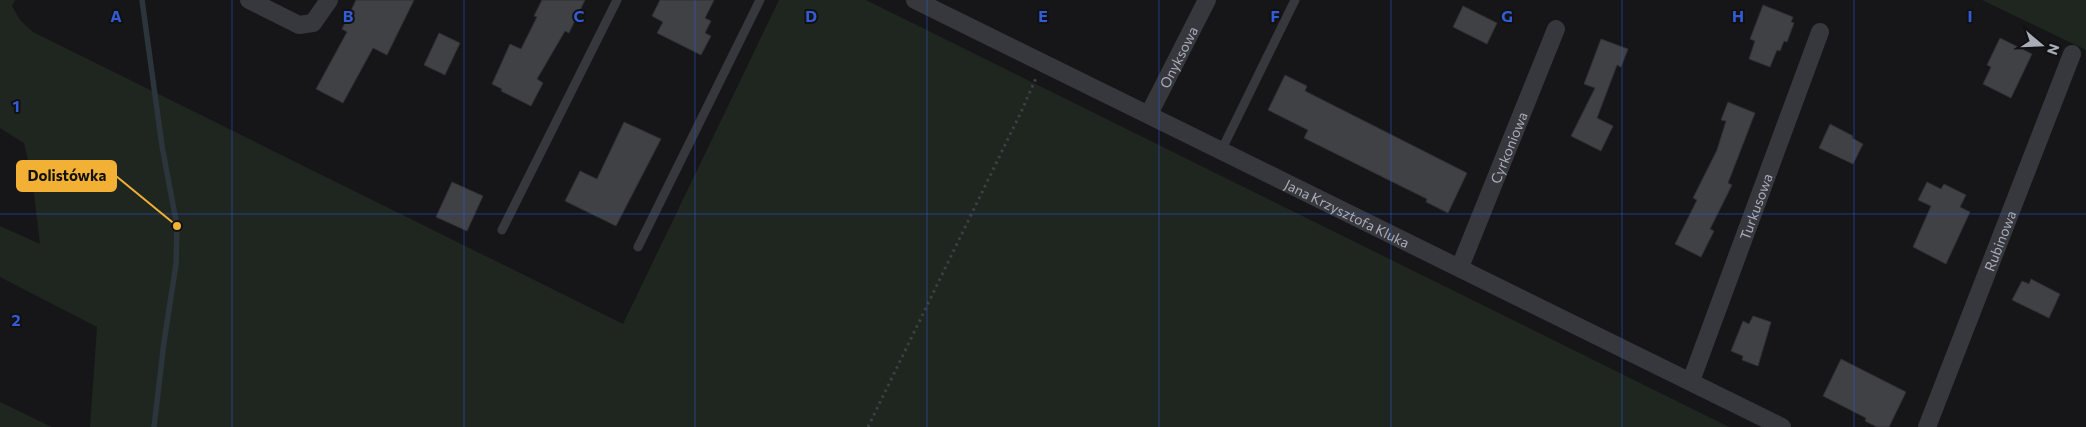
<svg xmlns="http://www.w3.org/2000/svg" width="2086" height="427" viewBox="0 0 2086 427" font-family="Commissioner,sans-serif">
<rect width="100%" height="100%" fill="#161618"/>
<g fill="#1e261f">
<path d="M 0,0 L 15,0 L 12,6 L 20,20 L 33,32 L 623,324 L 779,0 L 866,0 L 1729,427 L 90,427 L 97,327 L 0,277 L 0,226 L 40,244 L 32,177 L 24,143 L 0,128 Z"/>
<path d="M 1982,0 L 2086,0 L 2086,50 Z"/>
<path d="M 0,402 L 52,427 L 0,427 Z"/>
</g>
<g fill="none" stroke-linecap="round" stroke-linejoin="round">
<path stroke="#2c353c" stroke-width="5.5" d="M 142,0 L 162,146 L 177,226 L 176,264 L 164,342 L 154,427"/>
</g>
<g fill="#404145" stroke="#303034">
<path d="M 356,0 L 414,0 L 387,55 L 373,48 L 343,103 L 316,89 L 347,32 L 342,29 Z"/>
<path d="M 542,0 L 585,0 L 569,33 L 565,31 L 537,79 L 543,83 L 531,106 L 501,91 L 502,89 L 492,84 L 510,44 L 521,49 L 537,17 L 534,16 Z"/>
<path d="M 660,0 L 714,0 L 705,18 L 711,21 L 705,33 L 711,36 L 701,55 L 657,33 L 663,22 L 652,16 Z"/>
<path d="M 1763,5 L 1793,17 L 1791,22 L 1794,23 L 1787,42 L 1784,41 L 1780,51 L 1777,50 L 1770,67 L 1749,59 L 1755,41 L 1750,39 Z"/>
<path d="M 1463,6 L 1497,23 L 1487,44 L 1453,27 Z"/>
<path d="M 439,33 L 460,43 L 445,75 L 424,65 Z"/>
<path d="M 2000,38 L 2032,54 L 2011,98 L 1983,84 L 1991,67 L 1987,65 Z"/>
<path d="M 1601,39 L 1628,49 L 1621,67 L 1617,65 L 1597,118 L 1613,126 L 1601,151 L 1571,136 L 1595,88 L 1584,84 Z"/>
<path d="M 1285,75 L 1307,86 L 1305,91 L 1467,173 L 1448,213 L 1426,202 L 1427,199 L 1304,138 L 1308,130 L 1268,110 Z"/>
<path d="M 1728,102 L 1755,113 L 1728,183 L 1732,185 L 1710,229 L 1714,231 L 1701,257 L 1675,244 L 1697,200 L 1693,198 L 1717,150 L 1726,121 L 1721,120 Z"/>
<path d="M 624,122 L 661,139 L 616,226 L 565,201 L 580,171 L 597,179 Z"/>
<path d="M 1830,124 L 1853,136 L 1852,138 L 1863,144 L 1853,164 L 1819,148 Z"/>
<path d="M 452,182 L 483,196 L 467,231 L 436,217 Z"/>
<path d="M 1927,182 L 1941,189 L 1944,184 L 1966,195 L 1960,207 L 1970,212 L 1946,264 L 1913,247 L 1931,206 L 1918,200 Z"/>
<path d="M 2031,279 L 2060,294 L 2049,318 L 2012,300 L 2022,281 L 2029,284 Z"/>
<path d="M 1753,316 L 1771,322 L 1758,366 L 1742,360 L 1743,356 L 1731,351 L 1743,321 L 1749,324 Z"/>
<path d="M 1841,359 L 1906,392 L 1889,427 L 1877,427 L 1865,421 L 1866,418 L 1823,396 Z"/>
</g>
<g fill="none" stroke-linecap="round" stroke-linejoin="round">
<path stroke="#3d3f44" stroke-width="3" stroke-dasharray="2.5 4" stroke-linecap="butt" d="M 868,427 L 1022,110 L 1036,78"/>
<g stroke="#37383d" stroke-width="9">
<path d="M 1222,149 L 1295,0"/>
<path d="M 502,230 L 617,0"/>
<path d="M 638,247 L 760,0"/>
</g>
<g stroke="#37383d" stroke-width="18">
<path d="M 249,0 L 299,25 L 313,23 L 329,0"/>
<path id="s1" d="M 915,0 L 1782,427"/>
<path id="s2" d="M 1149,114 L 1207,0"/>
<path id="s3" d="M 1460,267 L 1556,29"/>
<path id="s4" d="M 1691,381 L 1820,32"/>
<path id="s5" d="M 1927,427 L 2072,54"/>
</g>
</g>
<path fill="none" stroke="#325cd3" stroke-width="1" stroke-opacity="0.55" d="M 232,0 L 232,427M 464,0 L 464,427M 695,0 L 695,427M 927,0 L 927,427M 1159,0 L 1159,427M 1391,0 L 1391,427M 1622,0 L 1622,427M 1854,0 L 1854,427M 0,214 L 2086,214"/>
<g text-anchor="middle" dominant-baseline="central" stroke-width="4" stroke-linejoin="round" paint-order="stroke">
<g font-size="14" fill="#a8adb8" stroke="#111113">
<text stroke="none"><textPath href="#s2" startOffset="64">Onyksowa</textPath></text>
<text stroke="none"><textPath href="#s3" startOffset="129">Cyrkoniowa</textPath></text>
<text stroke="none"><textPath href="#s4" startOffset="186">Turkusowa</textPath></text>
<text stroke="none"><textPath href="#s1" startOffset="482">Jana Krzysztofa Kluka</textPath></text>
<text stroke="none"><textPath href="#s5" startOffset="200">Rubinowa</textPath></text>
</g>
</g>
<g font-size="16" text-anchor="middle" font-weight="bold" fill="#325cd3" stroke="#111113" stroke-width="4" stroke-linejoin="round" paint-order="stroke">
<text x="116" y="22">A</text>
<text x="348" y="22">B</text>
<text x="579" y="22">C</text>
<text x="811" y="22">D</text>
<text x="1043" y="22">E</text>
<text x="1275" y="22">F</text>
<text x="1507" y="22">G</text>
<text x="1738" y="22">H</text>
<text x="1970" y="22">I</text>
<text x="16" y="112">1</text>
<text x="16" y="326">2</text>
</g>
<path fill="none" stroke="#f2b134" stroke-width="2" d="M177 226L116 176"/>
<circle fill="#f2b134" stroke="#111113" stroke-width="2" cx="177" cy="226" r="5"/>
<rect fill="#f2b134" stroke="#f2b134" stroke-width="2" x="17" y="161" width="99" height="30" rx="5"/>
<g font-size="15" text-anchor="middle" font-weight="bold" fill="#111">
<text x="67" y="181">Dolistówka</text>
</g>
<g transform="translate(2041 45) rotate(109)" stroke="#111113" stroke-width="4" paint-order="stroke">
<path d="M0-4L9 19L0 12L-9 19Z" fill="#a8adb8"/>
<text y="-8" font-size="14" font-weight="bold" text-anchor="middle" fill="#a8adb8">N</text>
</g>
</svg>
